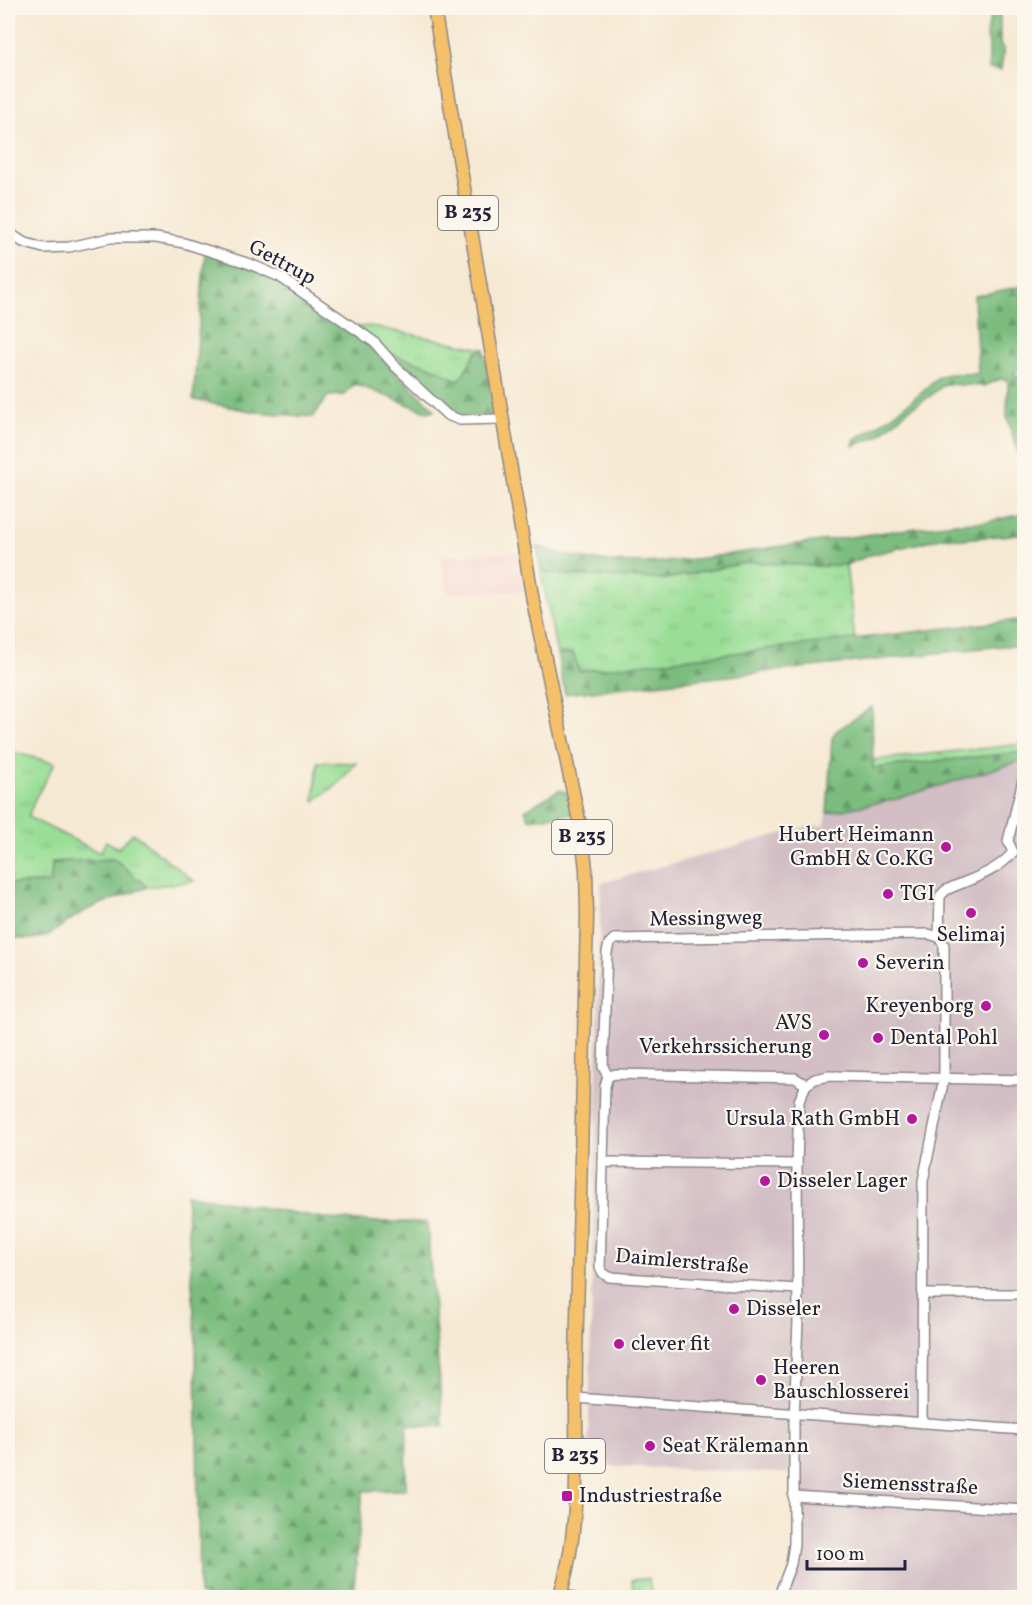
<svg xmlns="http://www.w3.org/2000/svg" width="1032" height="1605" viewBox="0 0 1032 1605" font-family="Vollkorn,serif">
<defs>
<pattern id="grass-tufts" width="24" height="20" patternUnits="userSpaceOnUse" patternTransform="scale(1.5)"><rect width="24" height="20" fill="#9ade96"/><path d="M3 7l-1-3M5 7V3M7 7l1-3M15 17l-1-3M17 17v-4M19 17l1-3" fill="none" stroke="#84be82"/></pattern>
<pattern id="forest-firs" width="22" height="20" patternUnits="userSpaceOnUse" patternTransform="scale(1.5)"><rect width="22" height="20" fill="#7bbd7f"/><path d="M5 1l3.5 6h-7zM16 11l3.5 6h-7z" fill="#649969"/></pattern>
<pattern id="garden-dots" width="8" height="8" patternUnits="userSpaceOnUse" patternTransform="scale(1.5)"><rect width="8" height="8" fill="#9ade96"/><path d="M2 2h.1M6 6h.1" fill="none" stroke="#84be82" stroke-width="1.8" stroke-linecap="round"/></pattern>
</defs>
<rect width="100%" height="100%" fill="#fbf7ec"/>
<filter id="ink" filterUnits="userSpaceOnUse"><feTurbulence type="fractalNoise" baseFrequency=".0167" numOctaves="2"/><feDisplacementMap in="SourceGraphic" scale="12" xChannelSelector="R" yChannelSelector="G"/><feConvolveMatrix kernelMatrix="1 2 1 2 8 2 1 2 1" color-interpolation-filters="sRGB"/></filter>
<filter id="wash" filterUnits="userSpaceOnUse"><feTurbulence type="fractalNoise" baseFrequency=".008" numOctaves="4" result="noise"/><feDisplacementMap in="SourceGraphic" scale="24" xChannelSelector="R" yChannelSelector="G"/><feGaussianBlur stdDeviation="1.35" result="paint"/><feColorMatrix in="noise" values="0 0 0 0 0 0 0 0 0 0 0 0 0 0 0 0 0 1.4 0 .05"/><feComposite in="paint" operator="in"/></filter>
<g filter="url(#wash)">
<rect width="100%" height="100%" fill="#f6e9d3"/>
<path fill="#f7d0ce" d="M 520,552 L 526,591 L 448,593 L 440,556 Z"/>
<path fill="#d2bec4" d="M 1024,760 L 1024,1597 L 783,1597 L 795,1565 L 798,1474 L 588,1465 L 601,883 L 802,828 L 825,825 L 827,813 L 896,799 Z"/>
<g fill="url(#grass-tufts)" stroke="#5e8068" stroke-width="1.5">
<path d="M 370,326 L 484,349 L 476,352 L 459,381 L 386,353 L 357,327 Z"/>
<path d="M 749,562 L 814,566 L 846,565 L 855,640 L 579,671 L 573,653 L 557,654 L 541,571 L 564,575 L 666,579 Z"/>
<path d="M 1024,744 L 1024,752 L 873,768 L 873,760 Z"/>
<path d="M 8,751 L 55,763 L 35,799 L 28,817 L 100,853 L 106,841 L 118,848 L 133,833 L 194,881 L 147,887 L 114,859 L 52,862 L 51,883 L 8,884 Z"/>
<path d="M 318,762 L 356,763 L 337,785 L 314,801 Z"/>
</g>
<g fill="url(#forest-firs)" stroke="#4e705d" stroke-width="1.5">
<path d="M 993,8 L 1000,8 L 1000,45 L 1004,48 L 1001,70 L 989,69 L 989,44 L 986,35 Z"/>
<path d="M 205,252 L 276,278 L 369,345 L 435,410 L 428,412 L 355,384 L 345,395 L 328,396 L 313,417 L 256,412 L 193,400 Z"/>
<path d="M 1022,286 L 1022,366 L 1013,374 L 1024,377 L 1024,472 L 1007,417 L 1008,380 L 1000,379 L 984,386 L 945,384 L 929,397 L 908,410 L 878,436 L 853,446 L 855,439 C 878,426 899,411 920,394 C 927,389 932,380 941,376 C 953,372 966,374 978,374 L 974,296 Z"/>
<path d="M 484,349 L 494,415 L 454,417 L 386,353 L 427,365 L 459,381 L 476,352 Z"/>
<path d="M 1024,514 L 1024,534 L 962,539 L 945,537 L 870,555 L 846,565 L 814,566 L 749,562 L 666,579 L 564,575 L 541,571 L 537,546 C 614,576 697,559 776,547 C 835,539 894,531 953,523 L 985,522 Z"/>
<path d="M 1024,619 L 1024,646 L 1002,646 L 565,694 L 557,654 L 573,653 L 579,671 Z"/>
<path d="M 872,707 L 873,768 L 1024,752 L 1024,760 L 896,799 L 827,813 L 832,738 L 836,731 Z"/>
<path d="M 559,790 L 567,792 L 572,814 L 529,819 L 525,810 Z"/>
<path d="M 115,859 L 147,887 C 128,895 108,900 89,909 C 52,927 55,945 8,937 L 8,884 L 51,883 L 52,862 Z"/>
<path d="M 186,1194 L 329,1219 L 376,1222 L 427,1222 L 443,1426 L 407,1425 L 406,1490 L 363,1491 L 353,1597 L 211,1598 L 199,1594 L 196,1343 Z"/>
</g>
<path fill="url(#garden-dots)" stroke="#5e8068" stroke-width="1.5" d="M 649,1578 L 652,1597 L 634,1597 L 632,1580 Z"/>
<g fill="none" stroke-linecap="round" stroke-linejoin="round">
<path stroke="#62a3d5" stroke-width="2" d="M 1015,377 L 1024,381"/>
</g>
</g>
<g filter="url(#ink)">
<g fill="none" stroke-linecap="round" stroke-linejoin="round">
<defs>
<g id="minor">
<path d="M 8,232 L 23,242 L 43,248 L 69,247 L 110,238 L 156,238 L 184,243 L 250,264 L 280,277 L 360,332 L 374,342 L 396,367 L 447,415 L 460,420 L 502,419"/>
<path d="M 1013,852 L 1008,841 L 1024,776"/>
<path d="M 608,1076 L 603,1067 L 607,952 L 609,944 L 614,939 L 928,934 L 939,937"/>
<path d="M 608,1076 L 616,1074 L 795,1078 L 806,1085"/>
<path d="M 603,1162 L 605,1086 L 608,1076"/>
<path d="M 797,1164 L 603,1162 L 600,1268 L 603,1273 L 609,1277 L 798,1289"/>
<path d="M 922,1294 L 1024,1294"/>
<path d="M 575,1398 L 1024,1430"/>
<path d="M 922,1423 L 923,1181 L 944,1078 L 944,945 L 939,937 L 940,896 L 946,890 C 968,880 998,872 1013,852"/>
<path d="M 793,1496 L 1024,1510"/>
<path d="M 561,1592 L 574,1598"/>
<path d="M 778,1598 L 791,1564 L 794,1544 L 794,1421 L 798,1320 L 797,1164 L 799,1101 L 806,1085 L 815,1079 L 829,1076 L 1024,1080"/>
</g>
<path id="major" d="M 434,8 L 533,601 L 582,835 L 586,869 L 587,917 C 584,1064 579,1211 576,1358 C 574,1436 584,1523 559,1598"/>
</defs>
<use href="#minor" stroke="#8c8687" stroke-width="12"/>
<use href="#major" stroke="#8c8687" stroke-width="15"/>
<use href="#minor" stroke="#fff" stroke-width="9"/>
<use href="#major" stroke="#f4c16a" stroke-width="12"/>
</g>
</g>
<g fill="#b5179e" stroke="#fbf7ec" stroke-width="2">
<circle cx="946" cy="847" r="6"/>
<circle cx="888" cy="894" r="6"/>
<circle cx="971" cy="913" r="6"/>
<circle cx="863" cy="963" r="6"/>
<circle cx="986" cy="1006" r="6"/>
<circle cx="824" cy="1035" r="6"/>
<circle cx="878" cy="1038" r="6"/>
<circle cx="912" cy="1119" r="6"/>
<circle cx="765" cy="1181" r="6"/>
<circle cx="734" cy="1309" r="6"/>
<circle cx="619" cy="1344" r="6"/>
<circle cx="761" cy="1380" r="6"/>
<circle cx="650" cy="1446" r="6"/>
<rect x="561" y="1490" width="12" height="12" rx="3"/>
</g>
<g text-anchor="middle" dominant-baseline="central" stroke-width="4.5" stroke-linejoin="round" paint-order="stroke">
<g fill="#fbf7ec" stroke="#636270" stroke-width="1.5">
<rect x="438" y="196" width="60" height="34" rx="4.5"/>
<rect x="552" y="820" width="60" height="34" rx="4.5"/>
<rect x="545" y="1439" width="60" height="34" rx="4.5"/>
</g>
<g font-size="20" font-weight="bold" fill="#22223b">
<text x="468" y="213">B 235</text>
<text x="582" y="837">B 235</text>
<text x="575" y="1456">B 235</text>
</g>
<g font-size="21" fill="#22223b" stroke="#fbf7ec">
<text transform="translate(282 263) rotate(28)">Gettrup</text>
<text transform="translate(706 919) rotate(-1)">Messingweg</text>
<text transform="translate(682 1262) rotate(5)">Daimlerstraße</text>
<text transform="translate(910 1485) rotate(3)">Siemensstraße</text>
</g>
<g font-size="21" fill="#22223b" stroke="#fbf7ec" text-anchor="start">
<text x="934" y="835" text-anchor="end">Hubert Heimann<tspan x="934" dy="24">GmbH &amp; Co.KG</tspan></text>
<text x="900" y="894">TGI</text>
<text x="971" y="935" text-anchor="middle">Selimaj</text>
<text x="875" y="963">Severin</text>
<text x="974" y="1006" text-anchor="end">Kreyenborg</text>
<text x="812" y="1023" text-anchor="end">AVS<tspan x="812" dy="24">Verkehrssicherung</tspan></text>
<text x="890" y="1038">Dental Pohl</text>
<text x="900" y="1119" text-anchor="end">Ursula Rath GmbH</text>
<text x="777" y="1181">Disseler Lager</text>
<text x="746" y="1309">Disseler</text>
<text x="631" y="1344">clever fit</text>
<text x="773" y="1368">Heeren<tspan x="773" dy="24">Bauschlosserei</tspan></text>
<text x="662" y="1446">Seat Krälemann</text>
<text x="579" y="1496">Industriestraße</text>
</g>
</g>
<rect width="1032" height="1605" fill="none" stroke="#fbf7ec" stroke-width="30"/>
<path d="M807 1560v9h98v-9" fill="none" stroke="#22223b" stroke-width="3"/>
<text x="816" y="1560" font-size="18" fill="#22223b" stroke="#fbf7ec" stroke-width="4.5" paint-order="stroke">100 m</text>
</svg>
